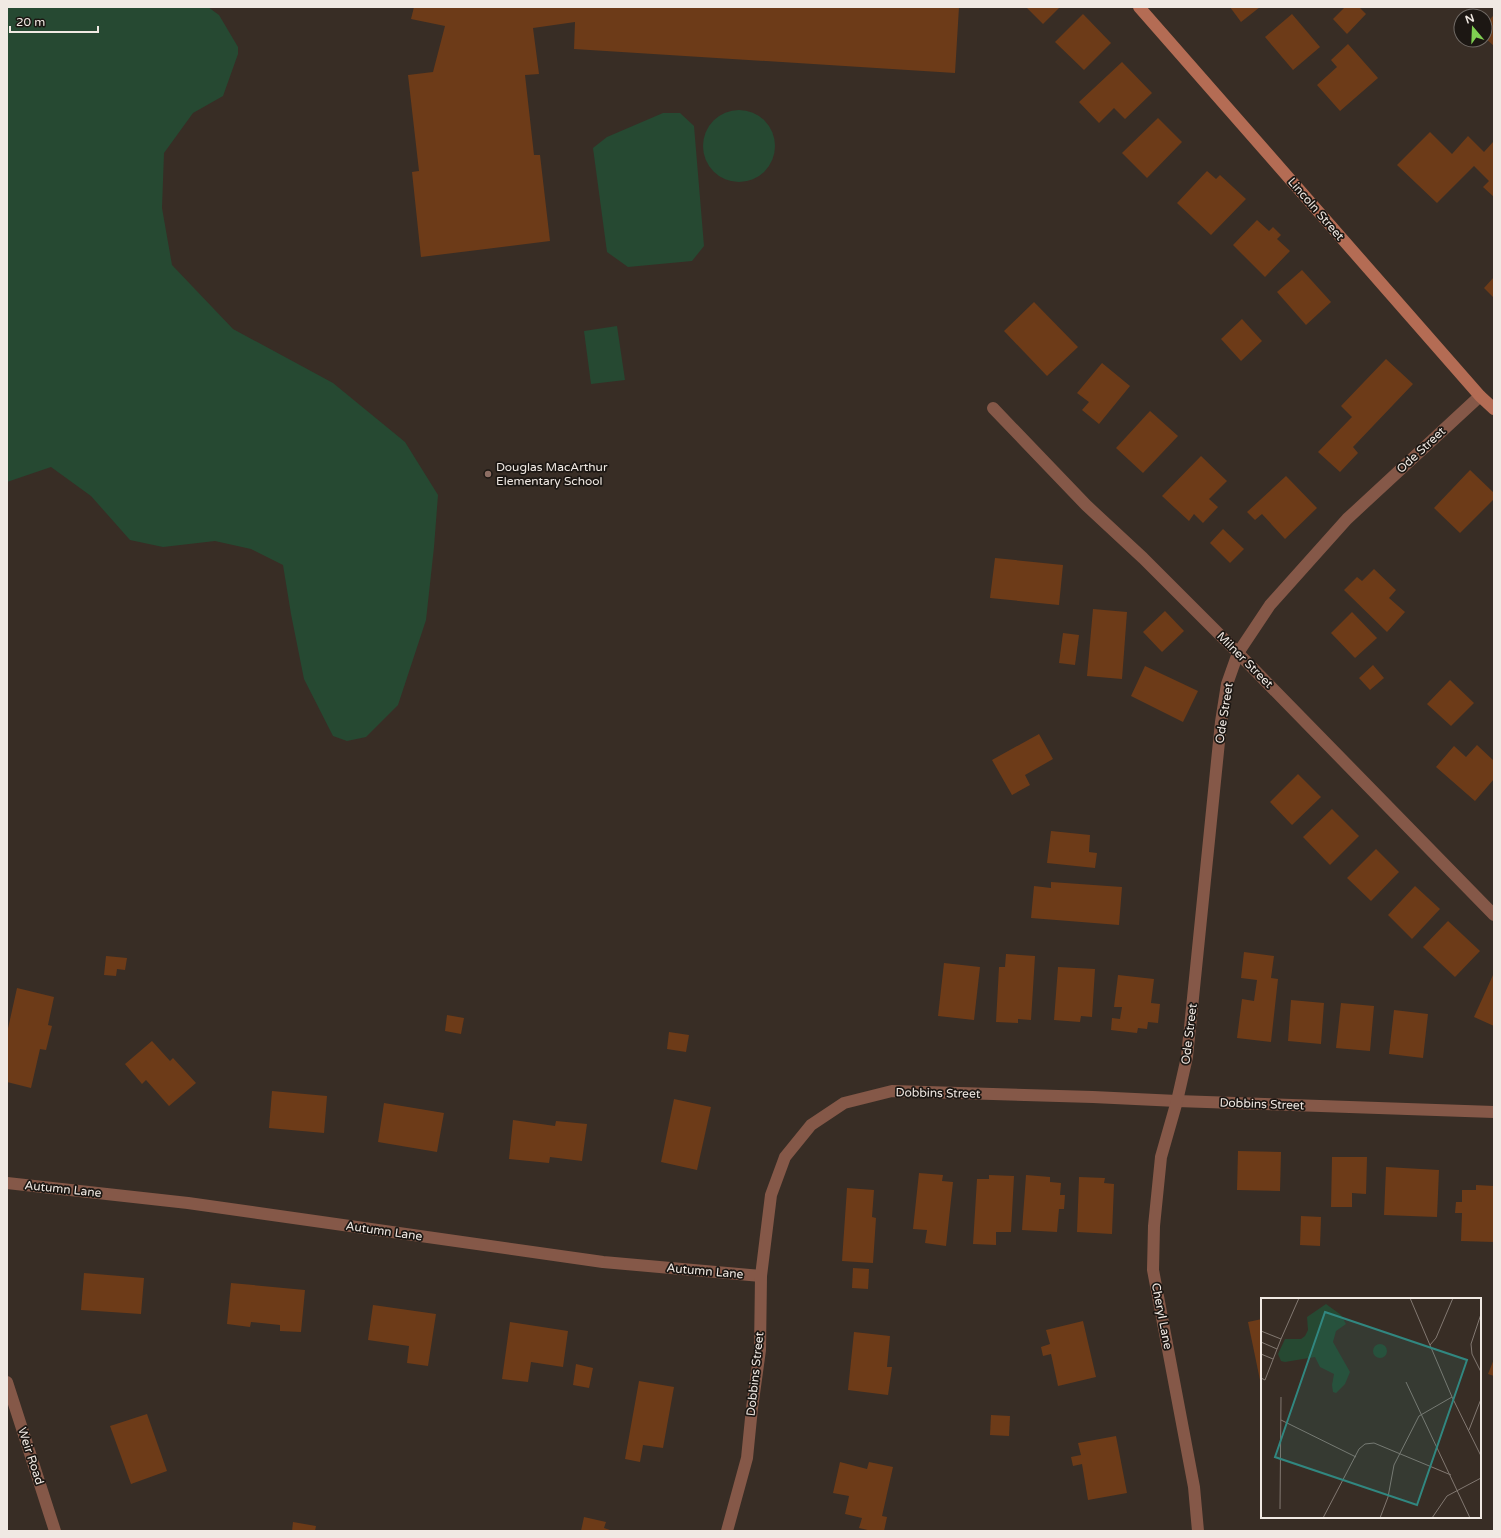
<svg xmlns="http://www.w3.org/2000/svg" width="1501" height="1538" viewBox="0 0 1501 1538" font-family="'Varela Round',sans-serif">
<rect width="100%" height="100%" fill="#382d25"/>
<g fill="#264932">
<path d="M 7,7 L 208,7 L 219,15 L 238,47 L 238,54 L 223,96 L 193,113 L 164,153 L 162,208 L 172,265 L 233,329 L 333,383 L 405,442 L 438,495 L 434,547 L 426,620 L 398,705 L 366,737 L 347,741 L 333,736 L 304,679 L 291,614 L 283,565 L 251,549 L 215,541 L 163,547 L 130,540 L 91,496 L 51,467 L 7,482 Z"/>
<circle cx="739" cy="146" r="36"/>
<path d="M 663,113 L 680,113 L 694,126 L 704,246 L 692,261 L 628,267 L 607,252 L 593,148 L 607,137 Z"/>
<path d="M 617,326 L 625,380 L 591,384 L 584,331 Z"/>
</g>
<g fill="#6d3b18">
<path d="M 414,7 L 959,7 L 955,73 L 574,49 L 575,22 L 533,28 L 539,74 L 525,75 L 534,155 L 540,155 L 550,241 L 421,257 L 412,172 L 419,171 L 408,75 L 433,72 L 445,26 L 411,19 Z"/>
<path d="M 1026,7 L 1060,7 L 1043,24 Z"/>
<path d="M 1230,7 L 1260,7 L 1241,22 Z"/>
<path d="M 1345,7 L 1359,7 L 1366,14 L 1347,34 L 1333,19 Z"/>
<path d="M 1083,14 L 1111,43 L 1084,70 L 1055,42 Z"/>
<path d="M 1292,14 L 1320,47 L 1293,70 L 1265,37 Z"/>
<path d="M 1494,15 L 1494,46 L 1485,38 L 1485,24 Z"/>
<path d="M 1348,44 L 1378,78 L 1340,111 L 1317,85 L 1337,67 L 1331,60 Z"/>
<path d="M 1122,62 L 1152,93 L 1125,119 L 1114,108 L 1099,123 L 1079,102 Z"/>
<path d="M 1158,118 L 1182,142 L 1147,178 L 1122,153 Z"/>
<path d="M 1430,132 L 1452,154 L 1468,136 L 1484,152 L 1493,142 L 1494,143 L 1494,197 L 1483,187 L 1489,181 L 1474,166 L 1437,203 L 1397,165 Z"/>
<path d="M 1207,171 L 1216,179 L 1220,175 L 1246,199 L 1211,235 L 1177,203 Z"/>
<path d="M 1257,220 L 1269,231 L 1273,227 L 1281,235 L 1277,239 L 1290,251 L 1265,277 L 1233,245 Z"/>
<path d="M 1302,270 L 1331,302 L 1306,325 L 1277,292 Z"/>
<path d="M 1494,277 L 1494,298 L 1484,288 Z"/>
<path d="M 1034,302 L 1078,347 L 1047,376 L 1004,331 Z"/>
<path d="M 1242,319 L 1262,341 L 1241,361 L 1221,339 Z"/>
<path d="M 1386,359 L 1413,384 L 1353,447 L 1358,453 L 1340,472 L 1318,452 L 1352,417 L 1341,406 Z"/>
<path d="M 1102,363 L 1130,386 L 1099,424 L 1082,410 L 1089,402 L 1077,393 Z"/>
<path d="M 1150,411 L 1178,436 L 1143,473 L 1116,448 Z"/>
<path d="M 1201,456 L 1227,481 L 1209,499 L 1218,507 L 1203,523 L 1194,514 L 1189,521 L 1162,496 Z"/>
<path d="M 1470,470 L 1494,493 L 1494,499 L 1460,533 L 1434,508 Z"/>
<path d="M 1286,476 L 1317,508 L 1285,539 L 1262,514 L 1255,520 L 1247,512 Z"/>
<path d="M 1223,529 L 1244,549 L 1230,563 L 1210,543 Z"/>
<path d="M 995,558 L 1063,565 L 1059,605 L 990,598 Z"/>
<path d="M 1374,569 L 1396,590 L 1389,598 L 1405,612 L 1387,632 L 1344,590 L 1357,577 L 1362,581 Z"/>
<path d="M 1093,609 L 1127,612 L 1122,679 L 1087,676 Z"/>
<path d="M 1165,611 L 1184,631 L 1162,652 L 1143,632 Z"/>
<path d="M 1352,612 L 1377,638 L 1355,658 L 1331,633 Z"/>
<path d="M 1063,633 L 1079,635 L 1075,665 L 1059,663 Z"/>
<path d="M 1373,665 L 1384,678 L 1370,690 L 1359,678 Z"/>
<path d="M 1145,666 L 1198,691 L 1183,722 L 1131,696 Z"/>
<path d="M 1450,680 L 1474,703 L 1451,726 L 1427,704 Z"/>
<path d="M 1039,734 L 1053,759 L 1025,775 L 1030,785 L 1012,795 L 992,760 Z"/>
<path d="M 1477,745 L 1494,761 L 1494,779 L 1475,801 L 1436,767 L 1454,746 L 1466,757 Z"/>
<path d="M 1298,774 L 1321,797 L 1292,825 L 1270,802 Z"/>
<path d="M 1332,809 L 1359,836 L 1330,865 L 1303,837 Z"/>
<path d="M 1051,831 L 1090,835 L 1089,852 L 1097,853 L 1095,868 L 1047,863 Z"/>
<path d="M 1376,849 L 1399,872 L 1371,901 L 1347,878 Z"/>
<path d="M 1051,882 L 1122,887 L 1119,925 L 1031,918 L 1034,886 L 1051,888 Z"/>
<path d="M 1415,886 L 1440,909 L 1412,939 L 1388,915 Z"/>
<path d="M 1448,921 L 1480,951 L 1455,977 L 1423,947 Z"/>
<path d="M 1244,952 L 1274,956 L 1271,978 L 1278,979 L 1271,1042 L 1237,1038 L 1242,999 L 1254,1001 L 1257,980 L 1241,978 Z"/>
<path d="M 1006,954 L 1035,956 L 1031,1020 L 1018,1019 L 1018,1023 L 996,1022 L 999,967 L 1005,967 Z"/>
<path d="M 106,956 L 127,958 L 125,970 L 117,969 L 116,976 L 104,975 Z"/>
<path d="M 944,963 L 980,967 L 974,1020 L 938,1016 Z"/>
<path d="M 1058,967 L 1095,969 L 1092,1017 L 1081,1016 L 1080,1022 L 1054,1020 Z"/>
<path d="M 1118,975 L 1154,979 L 1151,1003 L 1160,1004 L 1158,1023 L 1148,1022 L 1147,1029 L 1138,1028 L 1137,1033 L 1111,1030 L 1112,1018 L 1120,1019 L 1122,1007 L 1114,1007 Z"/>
<path d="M 1493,975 L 1494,976 L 1494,1026 L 1474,1017 Z"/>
<path d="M 17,988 L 54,997 L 48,1025 L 52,1026 L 46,1050 L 40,1049 L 31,1088 L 7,1082 L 7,1033 Z"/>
<path d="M 1291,1000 L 1324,1003 L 1321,1044 L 1288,1041 Z"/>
<path d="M 1341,1003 L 1374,1006 L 1370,1051 L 1336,1048 Z"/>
<path d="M 1394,1010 L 1428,1014 L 1423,1058 L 1389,1054 Z"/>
<path d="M 447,1015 L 464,1018 L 461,1034 L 445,1031 Z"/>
<path d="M 669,1032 L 689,1035 L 686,1052 L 667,1049 Z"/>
<path d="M 152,1041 L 170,1061 L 173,1058 L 196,1083 L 169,1106 L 146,1080 L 142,1084 L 125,1064 Z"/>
<path d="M 272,1091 L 327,1096 L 324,1133 L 269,1128 Z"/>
<path d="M 674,1099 L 711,1107 L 697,1170 L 661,1162 Z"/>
<path d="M 384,1103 L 444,1113 L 437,1152 L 378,1142 Z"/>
<path d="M 513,1120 L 555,1126 L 556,1121 L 587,1124 L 582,1161 L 550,1157 L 549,1163 L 509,1159 Z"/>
<path d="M 1238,1151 L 1281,1152 L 1280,1191 L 1237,1190 Z"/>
<path d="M 1332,1157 L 1367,1157 L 1366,1194 L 1352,1193 L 1352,1207 L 1331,1207 Z"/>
<path d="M 1386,1167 L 1439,1170 L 1437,1217 L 1384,1215 Z"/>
<path d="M 919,1173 L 943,1175 L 942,1181 L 953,1182 L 946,1246 L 925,1243 L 927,1230 L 913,1229 Z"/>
<path d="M 989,1175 L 1014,1176 L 1011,1232 L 996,1232 L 996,1245 L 973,1244 L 977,1179 L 989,1179 Z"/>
<path d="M 1026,1175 L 1050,1177 L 1050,1182 L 1061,1183 L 1060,1195 L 1065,1195 L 1064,1209 L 1059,1209 L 1057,1232 L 1022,1230 Z"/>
<path d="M 1079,1177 L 1105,1178 L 1104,1183 L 1114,1184 L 1112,1234 L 1077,1232 Z"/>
<path d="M 1476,1185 L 1494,1186 L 1494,1242 L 1461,1241 L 1462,1213 L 1455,1213 L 1456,1202 L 1462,1202 L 1462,1190 L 1476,1190 Z"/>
<path d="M 847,1188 L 874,1190 L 872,1217 L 876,1218 L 873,1263 L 842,1261 Z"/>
<path d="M 1301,1216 L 1321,1217 L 1320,1246 L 1300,1245 Z"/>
<path d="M 853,1268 L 869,1269 L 868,1289 L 852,1288 Z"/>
<path d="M 84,1273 L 144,1278 L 141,1314 L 81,1310 Z"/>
<path d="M 231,1283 L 305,1290 L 301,1332 L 280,1331 L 280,1325 L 251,1322 L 250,1327 L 227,1324 Z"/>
<path d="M 373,1305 L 436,1314 L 428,1366 L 407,1363 L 409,1346 L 368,1340 Z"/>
<path d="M 1262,1319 L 1262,1380 L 1260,1380 L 1248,1322 Z"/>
<path d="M 1083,1321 L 1096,1377 L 1058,1386 L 1051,1354 L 1043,1356 L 1041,1347 L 1050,1344 L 1046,1330 Z"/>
<path d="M 510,1322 L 568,1331 L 563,1367 L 531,1362 L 528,1382 L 502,1379 Z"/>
<path d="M 854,1332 L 890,1336 L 887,1367 L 892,1367 L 888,1395 L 848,1390 Z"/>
<path d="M 1494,1359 L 1494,1376 L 1488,1374 Z"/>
<path d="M 576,1364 L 593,1368 L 589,1388 L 573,1385 Z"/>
<path d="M 639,1381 L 674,1387 L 663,1448 L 643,1445 L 640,1462 L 625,1459 Z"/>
<path d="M 147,1414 L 167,1471 L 131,1484 L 110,1426 Z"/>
<path d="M 991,1415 L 1010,1416 L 1009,1436 L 990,1435 Z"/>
<path d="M 1116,1436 L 1127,1493 L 1088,1500 L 1082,1464 L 1073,1466 L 1071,1457 L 1081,1455 L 1078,1443 Z"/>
<path d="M 840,1462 L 867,1469 L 869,1462 L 893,1467 L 882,1516 L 887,1517 L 884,1531 L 872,1531 L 859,1528 L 862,1518 L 845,1514 L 849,1496 L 833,1493 Z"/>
<path d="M 584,1517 L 606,1522 L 604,1528 L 613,1531 L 581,1531 Z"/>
<path d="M 293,1522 L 316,1526 L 315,1531 L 292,1531 Z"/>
</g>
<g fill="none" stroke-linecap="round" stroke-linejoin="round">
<g stroke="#855848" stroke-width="12">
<path d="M 993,408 L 1086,505 L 1143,558 L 1238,653 L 1494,915"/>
<path d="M 7,1183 L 188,1203 L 603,1262 L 761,1276"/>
<path d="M 7,1382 L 55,1531"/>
<path d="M 727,1531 L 747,1458 L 752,1408 L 760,1350 L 761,1276 L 771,1195 L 785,1157 L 811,1125 L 844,1103 L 892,1091 L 1093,1097 L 1177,1101 L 1494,1112"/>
<path d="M 1198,1531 L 1194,1487 L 1153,1270 L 1154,1226 L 1161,1157 L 1177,1101 L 1187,1057 L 1221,722 L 1227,684 L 1238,653 L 1270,605 L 1347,519 L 1480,396"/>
</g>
<path stroke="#b46c54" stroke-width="12" d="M 1139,7 L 1480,396 L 1494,409"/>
</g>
<circle fill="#8d6e63" stroke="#1c1713" stroke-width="1.5" cx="488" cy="474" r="4"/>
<g text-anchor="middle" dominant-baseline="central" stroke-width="3.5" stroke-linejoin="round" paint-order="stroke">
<g font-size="12" fill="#f0e9e3" stroke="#1c1713">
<text transform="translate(1316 209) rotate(49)">Lincoln Street</text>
<text transform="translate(1421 450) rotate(-43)">Ode Street</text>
<text transform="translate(1245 660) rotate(45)">Milner Street</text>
<text transform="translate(1224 713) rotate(-81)">Ode Street</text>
<text transform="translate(1189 1034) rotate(-83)">Ode Street</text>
<text transform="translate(938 1093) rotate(1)">Dobbins Street</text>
<text transform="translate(1262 1104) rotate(2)">Dobbins Street</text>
<text transform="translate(63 1189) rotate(6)">Autumn Lane</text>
<text transform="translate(384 1231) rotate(8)">Autumn Lane</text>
<text transform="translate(705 1271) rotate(5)">Autumn Lane</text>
<text transform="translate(1162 1316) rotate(79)">Cheryl Lane</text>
<text transform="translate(755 1374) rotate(-84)">Dobbins Street</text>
<text transform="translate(31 1456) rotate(72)">Weir Road</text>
</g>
<g font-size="12" fill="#f0e9e3" stroke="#1c1713" text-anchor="start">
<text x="496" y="467">Douglas MacArthur<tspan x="496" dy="14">Elementary School</tspan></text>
</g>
</g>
<g transform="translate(1261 1298)">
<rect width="220" height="220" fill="#382d25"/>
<path d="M 65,6 L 80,17 L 85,26 L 75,33 L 72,44 L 89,74 L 84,86 L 75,95 L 72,94 L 71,87 L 73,76 L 59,69 L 54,59 L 24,64 L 20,63 L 17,56 L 24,41 L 40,41 L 44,38 L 47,32 L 46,19 ZM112 53a7 7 0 1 1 14 0a7 7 0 1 1-14 0Z" fill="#264932"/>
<path fill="none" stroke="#827871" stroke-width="1" d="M 149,0 L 191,99 L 220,158M 220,16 L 210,46 L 211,56 L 220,74M 0,33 L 20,41 L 4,82 L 0,80M 20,41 L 38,0M 0,44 L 16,51M 169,47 L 175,40 L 192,0M 0,56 L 12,61M 145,84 L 209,220M 20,122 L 95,159M 208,132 L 220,101M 19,211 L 20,99M 62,220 L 98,151 L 104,146 L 113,145 L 190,177M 119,220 L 127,199 L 133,167 L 158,118 L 191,99M 171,220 L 186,198 L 220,180"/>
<path fill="#318780" fill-opacity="0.15" stroke="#318780" stroke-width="2" d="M 64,14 L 206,62 L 156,207 L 14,159 Z"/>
<rect width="220" height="220" fill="none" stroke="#f0e9e3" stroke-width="2"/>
</g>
<rect width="1501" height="1538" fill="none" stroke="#f0e9e3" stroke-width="16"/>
<g transform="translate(1473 28) rotate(341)"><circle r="19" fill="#1c1713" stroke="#716b66"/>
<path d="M0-3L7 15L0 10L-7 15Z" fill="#80d052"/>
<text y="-6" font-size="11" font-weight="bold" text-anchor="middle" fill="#f0e9e3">N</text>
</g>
<path d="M10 26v6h88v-6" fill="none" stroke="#f0e9e3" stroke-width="2"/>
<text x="16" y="26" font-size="12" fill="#f0e9e3" stroke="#1c1713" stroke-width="3" paint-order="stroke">20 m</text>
</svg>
